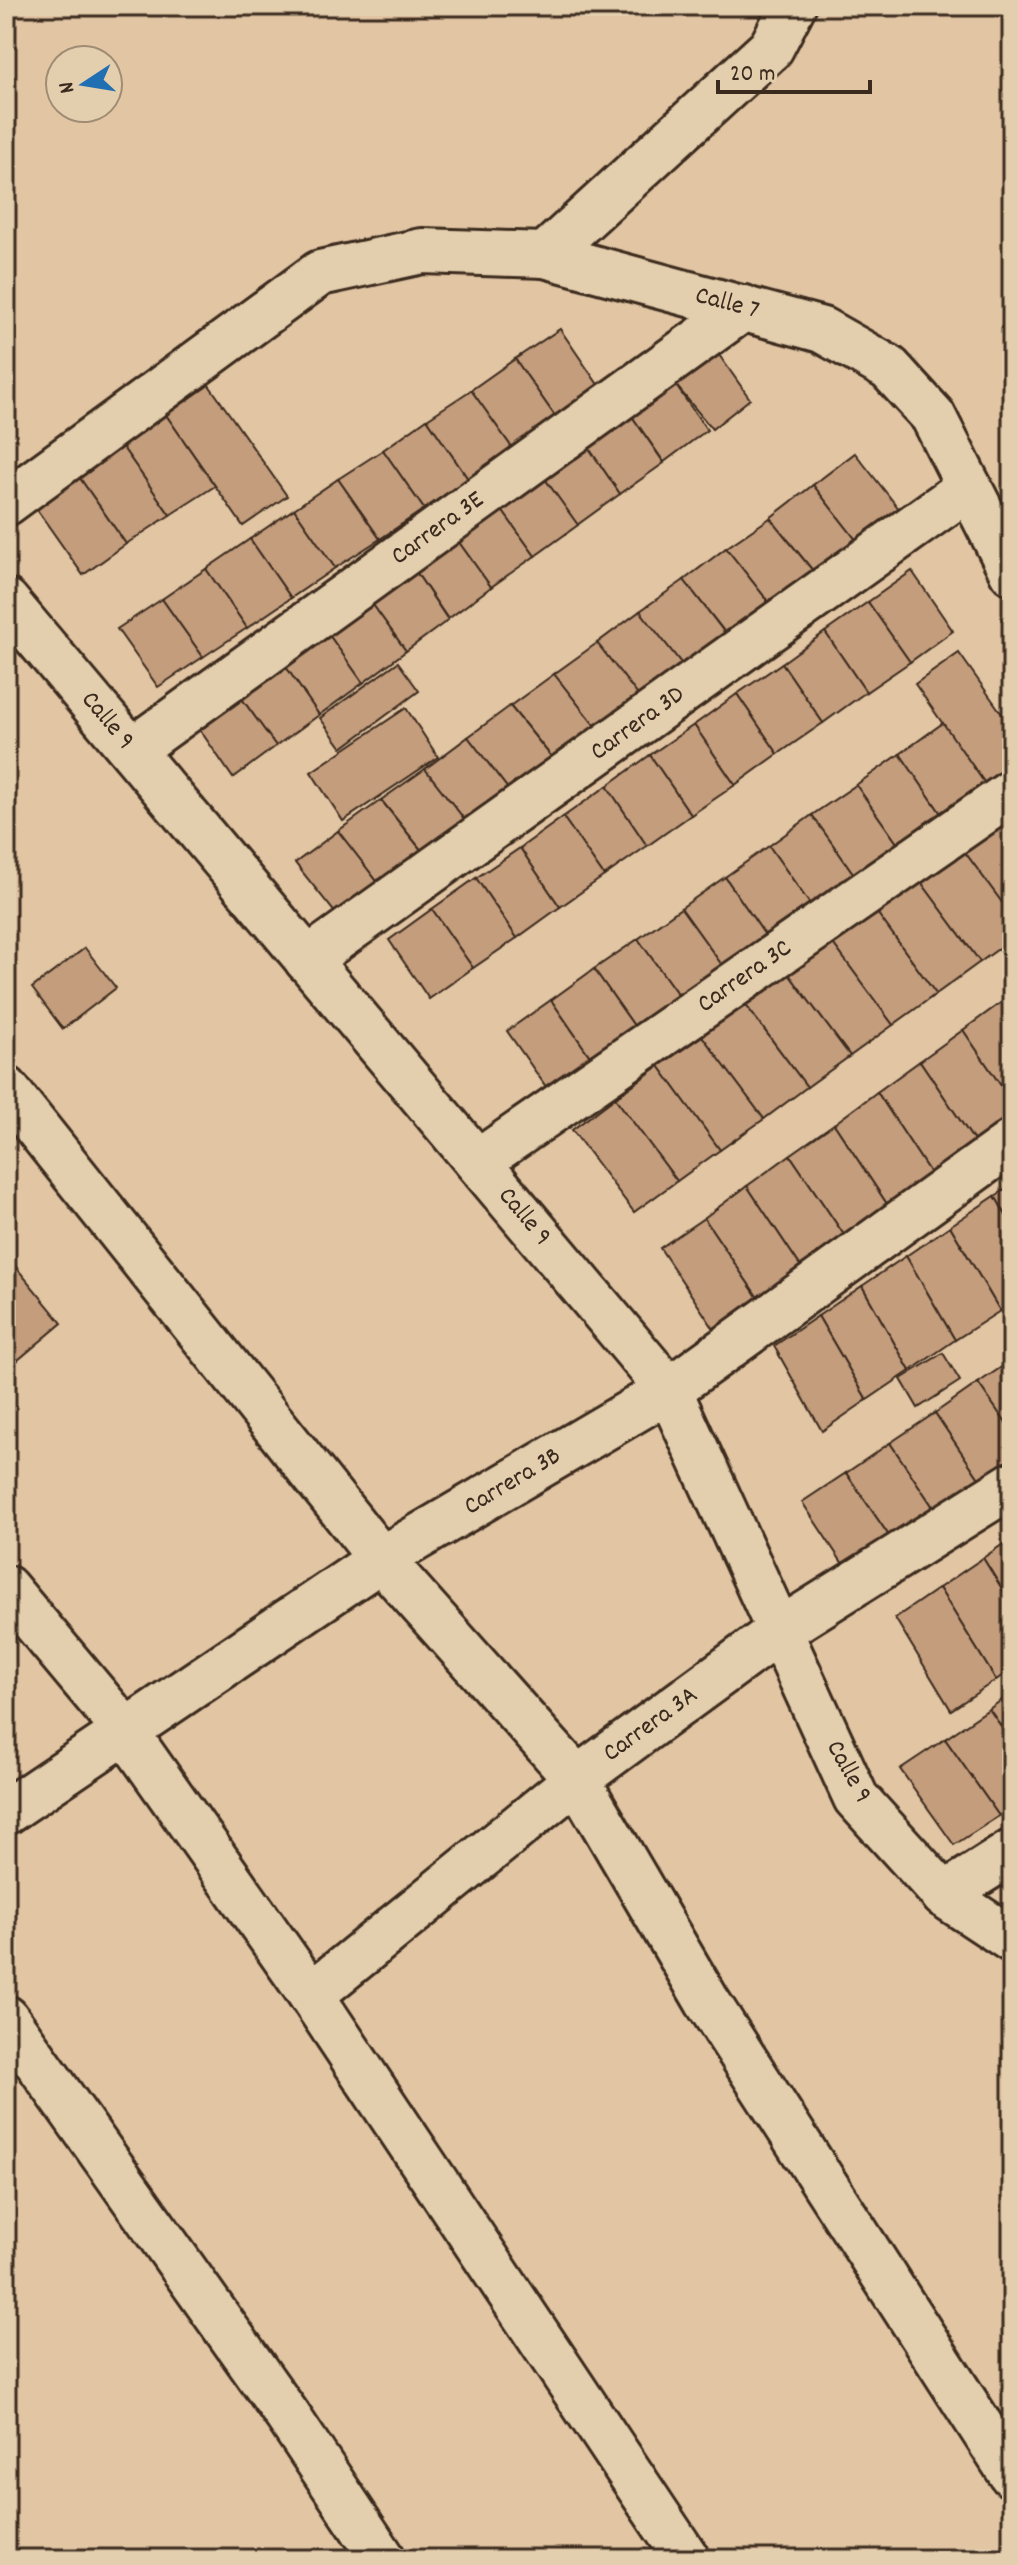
<svg xmlns="http://www.w3.org/2000/svg" width="1018" height="2565" viewBox="0 0 1018 2565" font-family="Dekko,sans-serif">
<rect width="100%" height="100%" fill="#e2c6a4"/>
<filter id="ink" filterUnits="userSpaceOnUse"><feTurbulence type="fractalNoise" baseFrequency=".0125" numOctaves="2"/><feDisplacementMap in="SourceGraphic" scale="16" xChannelSelector="R" yChannelSelector="G"/><feConvolveMatrix kernelMatrix="1 2 1 2 8 2 1 2 1" color-interpolation-filters="sRGB"/></filter>
<g filter="url(#ink)">
<g fill="#c49d7d" stroke="#3b2a1e" stroke-width="2">
<path d="M 560,329 L 601,389 L 557,419 L 515,359 Z"/>
<path d="M 717,352 L 750,399 L 712,429 L 674,383 Z"/>
<path d="M 515,359 L 557,419 L 513,449 L 471,390 Z"/>
<path d="M 674,383 L 707,430 L 664,462 L 631,415 Z"/>
<path d="M 209,385 L 287,496 L 243,526 L 166,415 Z"/>
<path d="M 471,390 L 513,449 L 468,479 L 427,419 Z"/>
<path d="M 166,415 L 215,486 L 170,515 L 121,445 Z"/>
<path d="M 631,415 L 664,463 L 620,494 L 588,447 Z"/>
<path d="M 427,419 L 468,479 L 424,509 L 383,450 Z"/>
<path d="M 121,445 L 170,515 L 126,544 L 77,474 Z"/>
<path d="M 588,447 L 620,494 L 577,525 L 545,479 Z"/>
<path d="M 383,450 L 424,509 L 380,539 L 338,479 Z"/>
<path d="M 855,453 L 903,514 L 860,545 L 813,485 Z"/>
<path d="M 77,474 L 126,544 L 83,575 L 33,504 Z"/>
<path d="M 338,479 L 380,539 L 335,568 L 294,509 Z"/>
<path d="M 545,479 L 578,525 L 535,556 L 501,509 Z"/>
<path d="M 813,485 L 860,545 L 818,577 L 770,518 Z"/>
<path d="M 294,509 L 335,568 L 291,598 L 250,539 Z"/>
<path d="M 501,509 L 535,556 L 491,587 L 458,541 Z"/>
<path d="M 770,518 L 818,577 L 774,609 L 726,548 Z"/>
<path d="M 250,539 L 291,598 L 247,628 L 206,569 Z"/>
<path d="M 458,541 L 491,587 L 448,619 L 416,572 Z"/>
<path d="M 726,548 L 774,609 L 731,640 L 684,580 Z"/>
<path d="M 206,569 L 247,628 L 203,657 L 162,599 Z"/>
<path d="M 912,571 L 953,631 L 910,662 L 868,602 Z"/>
<path d="M 416,572 L 448,620 L 406,651 L 373,605 Z"/>
<path d="M 684,580 L 731,641 L 688,672 L 640,611 Z"/>
<path d="M 162,599 L 203,657 L 158,687 L 117,629 Z"/>
<path d="M 868,602 L 910,662 L 866,692 L 825,632 Z"/>
<path d="M 373,605 L 406,651 L 363,683 L 329,635 Z"/>
<path d="M 640,611 L 688,672 L 644,703 L 597,643 Z"/>
<path d="M 825,632 L 866,692 L 823,723 L 782,663 Z"/>
<path d="M 329,635 L 363,683 L 319,715 L 286,667 Z"/>
<path d="M 597,643 L 644,703 L 602,735 L 554,674 Z"/>
<path d="M 959,653 L 1012,728 L 1012,770 L 988,788 L 915,684 Z"/>
<path d="M 398,662 L 419,691 L 342,748 L 320,718 Z"/>
<path d="M 782,663 L 823,723 L 778,754 L 737,694 Z"/>
<path d="M 286,667 L 319,715 L 276,746 L 242,699 Z"/>
<path d="M 554,674 L 602,735 L 559,766 L 510,706 Z"/>
<path d="M 737,694 L 778,754 L 735,785 L 694,725 Z"/>
<path d="M 242,699 L 276,746 L 233,778 L 200,730 Z"/>
<path d="M 510,706 L 559,766 L 515,798 L 468,737 Z"/>
<path d="M 406,708 L 438,757 L 343,821 L 311,772 Z"/>
<path d="M 943,723 L 986,785 L 942,815 L 900,754 Z"/>
<path d="M 694,725 L 735,785 L 691,815 L 650,755 Z"/>
<path d="M 468,737 L 515,798 L 472,829 L 425,769 Z"/>
<path d="M 900,754 L 942,815 L 899,846 L 856,785 Z"/>
<path d="M 650,755 L 691,815 L 647,846 L 607,786 Z"/>
<path d="M 425,769 L 472,829 L 430,861 L 381,800 Z"/>
<path d="M 856,785 L 899,846 L 855,876 L 812,815 Z"/>
<path d="M 607,786 L 647,846 L 604,876 L 563,817 Z"/>
<path d="M 381,800 L 430,861 L 386,893 L 338,831 Z"/>
<path d="M 812,815 L 855,876 L 812,907 L 769,846 Z"/>
<path d="M 1004,815 L 1012,825 L 1012,916 L 961,847 Z"/>
<path d="M 563,817 L 604,876 L 560,907 L 520,848 Z"/>
<path d="M 338,831 L 386,893 L 344,924 L 295,863 Z"/>
<path d="M 769,846 L 812,907 L 767,938 L 725,877 Z"/>
<path d="M 961,847 L 1012,916 L 1012,939 L 980,962 L 918,878 Z"/>
<path d="M 520,848 L 560,907 L 517,938 L 476,878 Z"/>
<path d="M 725,877 L 767,938 L 724,968 L 681,908 Z"/>
<path d="M 476,878 L 517,938 L 473,968 L 432,909 Z"/>
<path d="M 918,878 L 980,962 L 936,994 L 875,910 Z"/>
<path d="M 681,908 L 724,968 L 681,999 L 638,939 Z"/>
<path d="M 432,909 L 473,968 L 429,999 L 389,940 Z"/>
<path d="M 875,910 L 936,994 L 893,1025 L 831,941 Z"/>
<path d="M 638,939 L 681,999 L 637,1030 L 594,969 Z"/>
<path d="M 831,941 L 893,1025 L 850,1056 L 788,973 Z"/>
<path d="M 85,948 L 116,988 L 63,1029 L 32,988 Z"/>
<path d="M 594,969 L 637,1030 L 593,1061 L 551,1000 Z"/>
<path d="M 788,973 L 850,1056 L 807,1087 L 745,1004 Z"/>
<path d="M 1006,999 L 1012,1007 L 1012,1102 L 963,1030 Z"/>
<path d="M 551,1000 L 593,1061 L 549,1091 L 507,1031 Z"/>
<path d="M 745,1004 L 807,1087 L 764,1119 L 702,1036 Z"/>
<path d="M 963,1030 L 1012,1102 L 1012,1113 L 974,1141 L 920,1061 Z"/>
<path d="M 702,1036 L 764,1119 L 720,1150 L 659,1066 Z"/>
<path d="M 920,1061 L 974,1141 L 930,1173 L 877,1092 Z"/>
<path d="M 659,1066 L 720,1150 L 677,1181 L 615,1098 Z"/>
<path d="M 877,1092 L 930,1173 L 887,1204 L 834,1124 Z"/>
<path d="M 615,1098 L 677,1181 L 634,1212 L 572,1130 Z"/>
<path d="M 834,1124 L 887,1204 L 844,1235 L 790,1155 Z"/>
<path d="M 790,1155 L 844,1235 L 801,1267 L 747,1186 Z"/>
<path d="M 1012,1185 L 1012,1226 L 995,1196 Z"/>
<path d="M 747,1186 L 801,1267 L 758,1298 L 704,1218 Z"/>
<path d="M 995,1196 L 1012,1226 L 1012,1303 L 1000,1311 L 950,1226 Z"/>
<path d="M 704,1218 L 758,1298 L 714,1329 L 660,1248 Z"/>
<path d="M 950,1226 L 1000,1311 L 955,1340 L 906,1256 Z"/>
<path d="M 6,1255 L 62,1323 L 6,1370 Z"/>
<path d="M 906,1256 L 955,1340 L 910,1371 L 862,1286 Z"/>
<path d="M 862,1286 L 910,1371 L 867,1400 L 818,1316 Z"/>
<path d="M 818,1316 L 867,1400 L 822,1431 L 774,1346 Z"/>
<path d="M 943,1353 L 960,1381 L 918,1408 L 901,1379 Z"/>
<path d="M 1012,1360 L 1012,1432 L 978,1383 Z"/>
<path d="M 978,1383 L 1012,1432 L 1012,1466 L 984,1486 L 935,1413 Z"/>
<path d="M 935,1413 L 984,1486 L 939,1516 L 890,1443 Z"/>
<path d="M 890,1443 L 939,1516 L 896,1546 L 846,1473 Z"/>
<path d="M 846,1473 L 896,1546 L 851,1576 L 802,1502 Z"/>
<path d="M 1012,1538 L 1012,1605 L 983,1558 Z"/>
<path d="M 983,1558 L 1012,1605 L 1012,1669 L 996,1680 L 939,1588 Z"/>
<path d="M 939,1588 L 996,1680 L 951,1710 L 895,1618 Z"/>
<path d="M 1012,1693 L 1012,1742 L 989,1709 Z"/>
<path d="M 989,1709 L 1012,1742 L 1012,1807 L 999,1816 L 945,1739 Z"/>
<path d="M 945,1739 L 999,1816 L 954,1845 L 900,1769 Z"/>
</g>
<g fill="none" stroke-linecap="round" stroke-linejoin="round">
<defs>
<g id="minor">
<path d="M 545,255 L 771,48 L 793,6"/>
<path d="M 6,503 L 320,273 L 422,251 L 545,255 L 822,330 L 889,368 L 933,416 L 1012,572"/>
<path d="M 6,601 L 669,1390 L 856,1798 L 944,1895 L 1012,1940"/>
<path d="M 132,750 L 744,308"/>
<path d="M 307,960 L 969,487"/>
<path d="M 6,1089 L 381,1559 L 577,1779 L 707,2001 L 1012,2475"/>
<path d="M 478,1162 L 1012,792"/>
<path d="M 6,1588 L 124,1729 L 311,1995 L 687,2559"/>
<path d="M 6,1812 L 381,1559 L 669,1390 L 1012,1142"/>
<path d="M 944,1895 L 1012,1852"/>
<path d="M 311,1995 L 577,1779 L 779,1631 L 1012,1485"/>
<path d="M 6,2018 L 287,2415 L 383,2559"/>
</g>
</defs>
<use href="#minor" stroke="#3b2a1e" stroke-width="50"/>
<use href="#minor" stroke="#e3cead" stroke-width="44"/>
</g>
</g>
<g text-anchor="middle" dominant-baseline="central" stroke-width="7" stroke-linejoin="round" paint-order="stroke">
<g font-size="26" fill="#3b2a1e" stroke="#e3cead">
<text transform="translate(727 304) rotate(15)">Calle 7</text>
<text transform="translate(438 529) rotate(-36)">Carrera 3E</text>
<text transform="translate(107 721) rotate(50)">Calle 9</text>
<text transform="translate(638 724) rotate(-36)">Carrera 3D</text>
<text transform="translate(745 977) rotate(-35)">Carrera 3C</text>
<text transform="translate(524 1217) rotate(50)">Calle 9</text>
<text transform="translate(513 1482) rotate(-31)">Carrera 3B</text>
<text transform="translate(651 1725) rotate(-36)">Carrera 3A</text>
<text transform="translate(848 1772) rotate(61)">Calle 9</text>
</g>
</g>
<rect width="1018" height="2565" fill="none" stroke="#e3cead" stroke-width="32"/>
<rect x="16" y="16" width="986" height="2533" fill="none" stroke="#3b2a1e" stroke-width="3" filter="url(#ink)"/>
<g transform="translate(84 84) rotate(258)"><circle r="38" fill="#e3cead" stroke="#a08c74" stroke-width="2"/>
<path d="M0-6L14 30L0 20L-14 30Z" fill="#1f6fb2"/>
<text y="-12" font-size="22" font-weight="bold" text-anchor="middle" fill="#3b2a1e">N</text>
</g>
<path d="M718 80v12h152v-12" fill="none" stroke="#3b2a1e" stroke-width="4"/>
<text x="730" y="80" font-size="24" fill="#3b2a1e" stroke="#e3cead" stroke-width="6" paint-order="stroke">20 m</text>
</svg>
